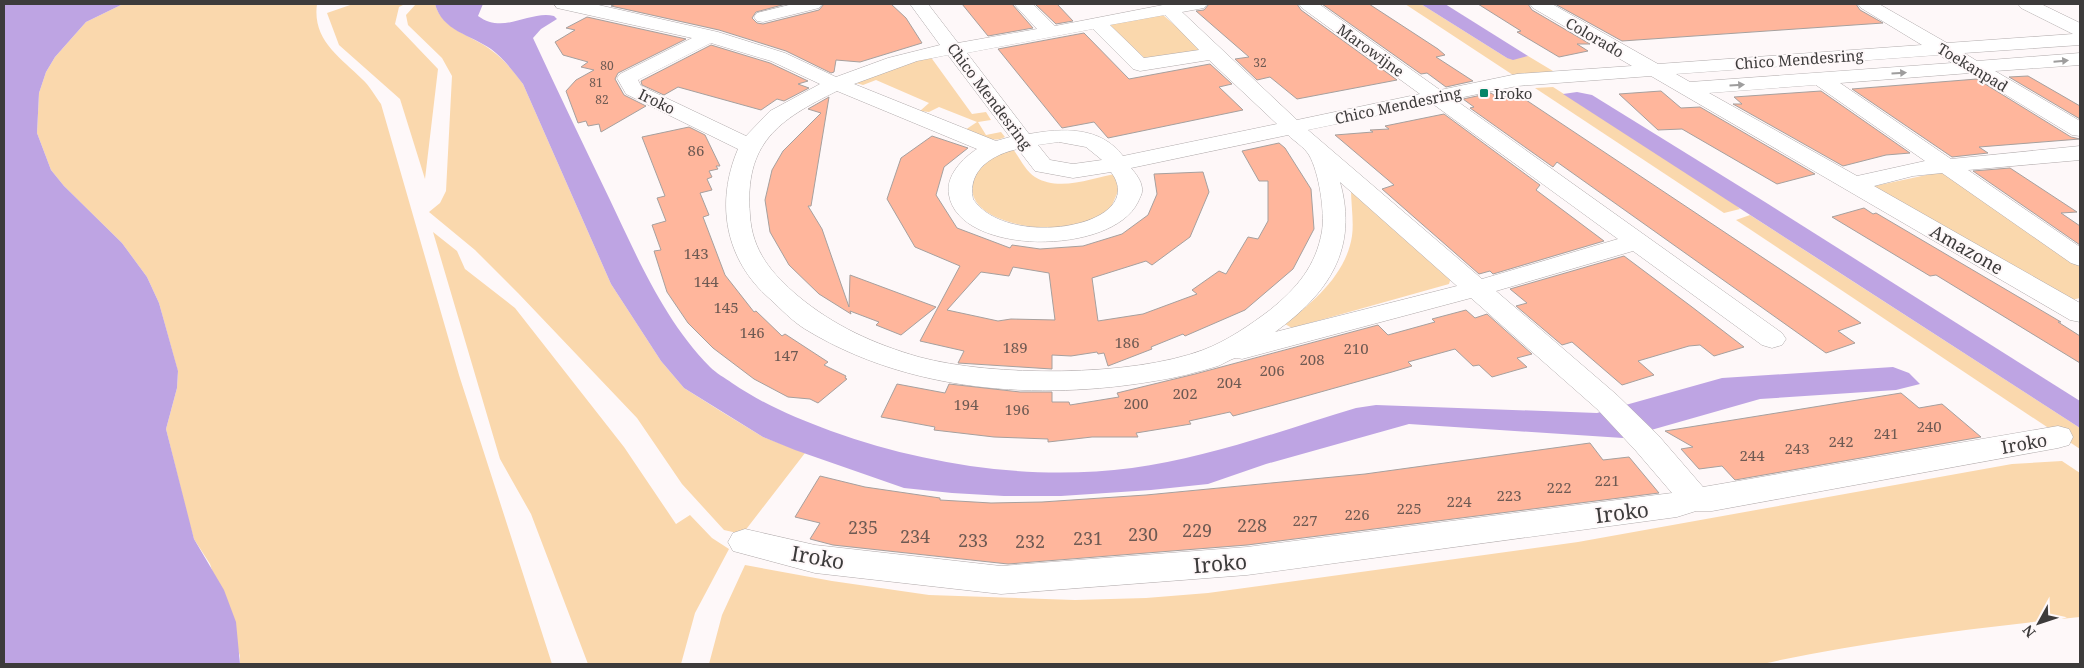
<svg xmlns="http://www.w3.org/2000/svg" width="2084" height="668" viewBox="0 0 2084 668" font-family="'Noto Serif',serif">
<rect width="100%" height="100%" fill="#fef8f9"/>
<g fill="#fad8ad">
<path d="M 123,4 L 317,4 C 312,40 340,57 362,79 C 370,86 375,96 381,104 L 459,375 L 552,664 L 240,664 L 240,656 L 210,564 L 194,539 L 189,522 L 166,429 L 177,388 L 178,372 L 159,303 L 147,277 L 122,243 L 64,186 L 51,170 L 37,133 L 39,93 L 46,72 L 55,57 L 86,22 Z"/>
<path d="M 353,4 L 405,4 L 399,7 L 395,24 L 438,69 L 425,179 L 400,99 L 339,45 L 327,13 Z"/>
<path d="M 416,4 L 435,4 C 442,30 472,35 491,50 C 504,59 513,71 523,84 L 611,284 L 661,361 L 684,388 L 722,412 L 763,437 L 805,453 L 744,532 L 737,533 L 724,530 L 682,484 L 637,418 L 518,293 L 475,250 L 429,212 L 440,203 L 446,191 L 452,76 L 442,58 L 408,25 L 406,15 Z"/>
<path d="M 1405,4 L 1421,4 L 1507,58 L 1528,56 L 1558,74 L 1516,77 Z"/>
<path d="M 1163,15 L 1203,50 L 1146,60 L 1109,24 Z"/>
<path d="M 930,56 L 972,114 L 986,112 L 991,120 L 978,122 L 986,135 L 1001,132 L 1005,137 C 992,144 978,135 965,130 L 977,122 L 939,107 L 929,112 L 920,111 L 929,103 L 876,80 L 863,85 L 856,83 Z"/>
<path d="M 1553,87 L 1734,203 L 1740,209 L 1724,213 L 1535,88 Z"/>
<path d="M 1013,149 C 1019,157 1026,172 1035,177 C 1059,192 1093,178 1119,173 L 1123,180 L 1109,212 C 1089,221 1069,229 1046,228 C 1020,227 959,215 975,177 C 982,161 997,154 1013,149 Z"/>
<path d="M 1950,170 L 2080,262 L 2080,298 L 2071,300 L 1870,187 Z"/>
<path d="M 1351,189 L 1452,274 L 1449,284 L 1292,328 L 1285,324 C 1313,302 1346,275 1352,236 C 1354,222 1351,204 1351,189 Z"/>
<path d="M 1750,215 L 2080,428 L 2080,449 L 1736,220 Z"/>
<path d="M 433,232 L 457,251 L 465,269 L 515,308 L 624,447 L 676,524 L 690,515 L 712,538 L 729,549 L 695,613 L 681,664 L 588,664 L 531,514 L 500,459 Z"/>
<path d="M 2062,461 L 2080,473 L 2080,617 C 1973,628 1867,641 1762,664 L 709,664 L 722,615 L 745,565 L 832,581 L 929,595 L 1075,600 L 1146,598 L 1208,593 L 1578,542 L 2012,464 Z"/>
</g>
<g fill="#bea4e3">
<path d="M 4,4 L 123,4 L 86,22 L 55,57 L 46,72 L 39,93 L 37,133 L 51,170 L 64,186 L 122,243 L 147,277 L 159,303 L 178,371 L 177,388 L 166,429 L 194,539 L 224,590 L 236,622 L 240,664 L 4,664 Z"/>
<path d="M 435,4 L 483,4 L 478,16 C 504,35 530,10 554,16 L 557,19 L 541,29 L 533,38 C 558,92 584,146 610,200 C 638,259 664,320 710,367 C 716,373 725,378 732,383 C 763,404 795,418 831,431 C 926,465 1030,481 1132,468 C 1208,458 1283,430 1356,408 L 1376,405 L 1597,413 L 1722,378 L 1893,367 L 1909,373 L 1920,384 L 1896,390 L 1760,399 L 1623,438 L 1409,424 L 1266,464 L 1208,484 L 1151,490 L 1061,496 L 1004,496 L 952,493 L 904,488 L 795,450 L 763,437 L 684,388 L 661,361 L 611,284 L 523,84 C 513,71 504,59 491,49 C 471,35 442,31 435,4 Z"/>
<path d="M 1421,4 L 1445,4 L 1528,56 L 1513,60 L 1507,58 Z"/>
<path d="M 1577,92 L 1592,95 L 1765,202 L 2080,401 L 2080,428 L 1563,94 Z"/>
</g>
<g fill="#ffb69c" stroke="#a6a09e" fill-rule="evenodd">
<path d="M 616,4 L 786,4 L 756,12 L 752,18 L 757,23 L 763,24 L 819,10 L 824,4 L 891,4 L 906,18 L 922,43 L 860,62 L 836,60 L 834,72 L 831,73 L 786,51 L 719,30 L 611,6 Z"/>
<path d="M 962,4 L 1012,4 L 1033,28 L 988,36 Z"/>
<path d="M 1035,4 L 1057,4 L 1073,21 L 1056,24 Z"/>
<path d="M 1209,4 L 1297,4 L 1301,10 L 1397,80 L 1297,99 L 1270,77 L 1257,80 L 1235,59 L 1249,57 L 1196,11 L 1204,10 Z"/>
<path d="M 1322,4 L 1369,4 L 1438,49 L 1445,55 L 1436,57 L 1473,81 L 1446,87 L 1427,73 L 1421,74 Z"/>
<path d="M 1478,4 L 1528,4 L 1532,10 L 1590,44 L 1577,44 L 1588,51 L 1559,57 L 1517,32 L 1521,31 Z"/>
<path d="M 1555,4 L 1856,4 L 1860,10 L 1883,23 L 1622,41 Z"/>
<path d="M 587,17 L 686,39 L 618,73 L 615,79 L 624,95 L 646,106 L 601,132 L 599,124 L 588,126 L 586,121 L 578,123 L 566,91 L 576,80 L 594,70 L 581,67 L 588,62 L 563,55 L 555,42 L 575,30 L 566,28 Z"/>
<path d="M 1084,33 L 1129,79 L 1210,64 L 1232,84 L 1219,87 L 1243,110 L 1108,138 L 1094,122 L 1062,128 L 998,49 Z"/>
<path d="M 711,45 L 770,63 L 808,81 L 798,84 L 809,88 L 784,101 L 777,99 L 761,110 L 678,87 L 664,95 L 642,85 L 641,81 Z"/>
<path d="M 2028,76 L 2080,106 L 2080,119 L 2009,77 Z"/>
<path d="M 1977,79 L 2071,137 L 2080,139 L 1979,147 L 1988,153 L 1952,157 L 1852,89 Z"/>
<path d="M 1661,91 L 1681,108 L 1700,107 L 1815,174 L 1777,184 L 1682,129 L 1658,130 L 1619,94 Z"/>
<path d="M 1821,91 L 1910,153 L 1886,155 L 1843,166 L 1733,104 L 1742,104 L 1734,97 Z"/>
<path d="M 1491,93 L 1498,98 L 1517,94 L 1861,323 L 1838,331 L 1855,343 L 1826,353 L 1557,162 L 1553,167 L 1470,108 L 1474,107 L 1463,99 Z"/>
<path d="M 829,97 L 811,206 L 808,206 L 822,229 L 849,307 L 850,275 L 936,307 L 901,335 L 876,325 L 879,322 L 850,311 L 851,314 L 819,294 L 789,265 L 770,232 L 765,200 L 772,170 L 783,151 L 821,113 L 808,109 Z"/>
<path d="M 1444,114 L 1540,185 L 1536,190 L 1604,241 L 1493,274 L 1490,271 L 1479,274 L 1382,189 L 1394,185 L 1335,135 L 1373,132 L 1370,130 L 1389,129 L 1385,126 Z"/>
<path d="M 689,127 L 705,135 L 720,166 L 716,166 L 718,169 L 709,171 L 712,177 L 707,179 L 712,190 L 700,193 L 709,215 L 703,217 L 725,275 L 754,312 L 756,311 L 782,336 L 785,334 L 828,362 L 824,365 L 846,376 L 845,378 L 847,379 L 818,403 L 810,399 L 788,397 L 754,379 L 713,348 L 688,323 L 667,292 L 654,251 L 661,250 L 652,225 L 666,221 L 657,198 L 665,196 L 642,137 Z"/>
<path d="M 932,136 L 968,148 L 944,167 L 936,195 L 957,228 L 1010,248 L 1012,245 L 1040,249 L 1083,246 L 1122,234 L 1148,215 L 1157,194 L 1154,174 L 1203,172 L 1209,192 L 1190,237 L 1152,265 L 1146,261 L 1092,278 L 1098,321 L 1143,314 L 1197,294 L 1192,290 L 1219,271 L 1226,274 L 1248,237 L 1258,239 L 1268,221 L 1268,181 L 1259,181 L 1242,151 L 1279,143 L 1285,148 L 1311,189 L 1314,229 L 1293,269 L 1245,310 L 1185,336 L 1183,334 L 1151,347 L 1152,349 L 1108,366 L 1104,353 L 1098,354 L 1097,352 L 1071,356 L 1052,355 L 1052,369 L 958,363 L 964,351 L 920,341 L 960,266 L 915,247 L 887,199 L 901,158 ZM 1013,267 L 1049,273 L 1055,320 L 1011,319 L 998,321 L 947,310 L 981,272 L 1009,276 Z"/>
<path d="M 2010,168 L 2077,212 L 2061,213 L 2080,226 L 2080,245 L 1973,171 Z"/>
<path d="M 1864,208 L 1873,214 L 1876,213 L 2061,322 L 2058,322 L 2080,336 L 2080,363 L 1936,275 L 1930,276 L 1832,217 Z"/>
<path d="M 1624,256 L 1692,307 L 1744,347 L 1714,356 L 1700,345 L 1689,346 L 1638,361 L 1654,375 L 1622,385 L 1572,342 L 1562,345 L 1516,306 L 1527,303 L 1510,289 Z"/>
<path d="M 1466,310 L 1475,318 L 1487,314 L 1532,354 L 1517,358 L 1527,367 L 1492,377 L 1479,365 L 1473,366 L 1455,349 L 1408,362 L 1412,366 L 1392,372 L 1274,405 L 1233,416 L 1230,412 L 1189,421 L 1191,424 L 1136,433 L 1138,437 L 1092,437 L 1048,442 L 1048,439 L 994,437 L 934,430 L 935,427 L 881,417 L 897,384 L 945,393 L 949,384 L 1020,392 L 1052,392 L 1052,402 L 1069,402 L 1070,405 L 1119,397 L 1117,393 L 1195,374 L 1378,325 L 1388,335 L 1435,322 L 1432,319 Z"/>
<path d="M 1901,393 L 1919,408 L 1942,404 L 1981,437 L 1735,480 L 1722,466 L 1699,469 L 1681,449 L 1693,447 L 1665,431 Z"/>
<path d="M 1590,443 L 1603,460 L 1629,457 L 1659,493 L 1247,545 L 1008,564 L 833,545 L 810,539 L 820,523 L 795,517 L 820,476 L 865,487 L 940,498 L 940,500 L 991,503 L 1042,502 L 1146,495 L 1365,474 Z"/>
</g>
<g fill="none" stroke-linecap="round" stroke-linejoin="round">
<defs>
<g id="minor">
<path d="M 554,4 L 594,4 L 718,32 L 785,53 L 836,77 L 888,58 L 940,45 L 910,4 L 928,4 L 958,43 L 1037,29 L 1014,4 L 1033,4 L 1055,26 L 1168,4 L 1207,4 L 1204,8 L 1182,12 L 1297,120 L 1420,94 L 1302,8 L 1299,4 L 1319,4 L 1440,90 L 1517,74 L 1632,66 L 1533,8 L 1530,4 L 1552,4 L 1658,64 L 1922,45 L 1861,8 L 1858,4 L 1879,4 L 1947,43 L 2073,34 L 2021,8 L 2018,4 L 2041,4 L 2080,23 L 2080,45 L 1964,53 L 1977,61 L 2080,53 L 2080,65 L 1995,71 L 2080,121 L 2080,136 L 2072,135 L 1970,73 L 1840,83 L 1951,159 L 2080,146 L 2080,160 L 1968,170 L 2080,247 L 2080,266 L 2071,263 L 1942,173 L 1913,176 L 1874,186 L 2080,303 L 2080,322 L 2070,320 L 1651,76 L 1517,86 L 1454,99 L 1782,333 L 1786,339 L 1782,345 L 1772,348 L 1762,345 L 1633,251 L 1496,291 L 1617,395 L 1658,435 L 1703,487 L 2058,426 L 2069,429 L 2073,437 L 2069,445 L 2058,448 L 1712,511 L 1696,511 L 1677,517 L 1247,575 L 1001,594 L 815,573 L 733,551 L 728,542 L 733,533 L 745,529 L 815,545 L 1001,566 L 1247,547 L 1672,493 L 1636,451 L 1597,409 L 1471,298 L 1242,359 C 1239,358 1237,358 1235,358 C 1229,360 1223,364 1218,366 C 1198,372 1176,378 1155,381 C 1038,401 908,392 805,329 C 792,321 781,309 770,299 C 725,260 715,203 738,149 L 626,94 L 617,78 L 620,74 L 692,38 L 557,8 ZM 1165,15 L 1199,50 L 1144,58 L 1110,25 ZM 1093,29 L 1133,69 L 1140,71 L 1209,60 L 1277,124 L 1123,156 C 1100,126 1063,128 1029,134 L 967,53 ZM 711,43 L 771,61 L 820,84 L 770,111 L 746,136 L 641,86 L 638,80 ZM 948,55 L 1010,137 L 996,141 L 854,84 L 917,61 ZM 1939,55 L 1952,63 L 1690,82 L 1676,74 ZM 1816,85 L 1925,161 L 1857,176 L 1709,93 ZM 837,91 L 977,149 C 963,158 945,176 949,195 C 959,256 1112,256 1138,202 C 1140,197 1143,193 1142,188 C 1141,180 1136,174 1131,168 L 1288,135 C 1294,141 1304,147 1309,155 C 1319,172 1325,212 1322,231 C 1316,266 1297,288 1270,310 C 1250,325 1227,341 1203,350 C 1131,377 993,377 919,357 C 874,344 834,326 798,296 C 772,274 752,251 750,215 C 744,143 778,120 837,91 ZM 1433,104 L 1618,239 L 1482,279 L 1308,130 ZM 1059,142 L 1086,147 L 1102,160 L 1073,164 L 1050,160 L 1038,145 ZM 1018,149 L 1035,171 L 1073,178 L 1111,172 C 1151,226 1007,251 973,199 C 967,170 993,154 1018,149 ZM 1340,182 L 1457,286 L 1275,332 C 1328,294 1359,249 1340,182 Z"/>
<path d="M 793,4 L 822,4 L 819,8 L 763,22 L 757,21 L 754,17 L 757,13 Z"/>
</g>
</defs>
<use href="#minor" stroke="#b0aaab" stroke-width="1"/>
<use href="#minor" fill="#fff" fill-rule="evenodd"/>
</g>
<defs><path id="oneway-solid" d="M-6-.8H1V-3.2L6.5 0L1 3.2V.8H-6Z" transform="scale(1.25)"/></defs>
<g fill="#9e9d9d">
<use href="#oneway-solid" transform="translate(2061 61) rotate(-5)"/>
<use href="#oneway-solid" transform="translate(1899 73) rotate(-4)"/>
<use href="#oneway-solid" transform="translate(1737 85) rotate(-4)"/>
</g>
<rect fill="#058669" stroke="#fef8f9" stroke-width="2" x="1479" y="88" width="10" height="10" rx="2.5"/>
<g text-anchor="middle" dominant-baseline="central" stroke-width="4" stroke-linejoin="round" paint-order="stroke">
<g font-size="12" fill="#6e5a53">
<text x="1260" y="62">32</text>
<text x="607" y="65">80</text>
<text x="596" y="82">81</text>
<text x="602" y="99">82</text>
</g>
<g font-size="15" fill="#3d3b3b" stroke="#fef8f9">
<text transform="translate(1595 37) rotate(30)">Colorado</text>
<text transform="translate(1371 50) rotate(36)">Marowijne</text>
<text transform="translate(1799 59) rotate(-4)">Chico Mendesring</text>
<text transform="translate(1973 67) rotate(31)">Toekanpad</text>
<text transform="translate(990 96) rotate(53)">Chico Mendesring</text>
<text transform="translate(657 101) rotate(26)">Iroko</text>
<text transform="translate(1398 105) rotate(-12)">Chico Mendesring</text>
</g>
<g font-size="15" fill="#3d3b3b" stroke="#fef8f9" text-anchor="start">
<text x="1494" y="93">Iroko</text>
</g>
<g font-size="15" fill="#6e5a53">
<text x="696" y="150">86</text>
<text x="696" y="253">143</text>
<text x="706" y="281">144</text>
<text x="726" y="307">145</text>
<text x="752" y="332">146</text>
<text x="1127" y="342">186</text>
<text x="1015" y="347">189</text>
<text x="1356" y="348">210</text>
<text x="786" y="355">147</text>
<text x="1312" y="359">208</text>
<text x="1272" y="370">206</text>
<text x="1229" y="382">204</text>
<text x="1185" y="393">202</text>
<text x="1136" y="403">200</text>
<text x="966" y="404">194</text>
<text x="1017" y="409">196</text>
<text x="1929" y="426">240</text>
<text x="1886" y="433">241</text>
<text x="1841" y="441">242</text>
<text x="1797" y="448">243</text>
<text x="1752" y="455">244</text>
<text x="1607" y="480">221</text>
<text x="1559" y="487">222</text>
<text x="1509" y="495">223</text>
<text x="1459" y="501">224</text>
<text x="1409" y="508">225</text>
<text x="1357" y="514">226</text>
<text x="1305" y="520">227</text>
</g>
<g font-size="18" fill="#3d3b3b" stroke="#fef8f9">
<text transform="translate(1967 249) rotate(30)">Amazone</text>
<text transform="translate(2024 443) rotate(-10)">Iroko</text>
</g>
<g font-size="18" fill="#6e5a53">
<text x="1252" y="525">228</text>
<text x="863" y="527">235</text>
<text x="1197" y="530">229</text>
<text x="1143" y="534">230</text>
<text x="915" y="536">234</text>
<text x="1088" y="538">231</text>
<text x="973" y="540">233</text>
<text x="1030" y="541">232</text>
</g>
<g font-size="21" fill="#3d3b3b" stroke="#fef8f9">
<text transform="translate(1622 512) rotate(-7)">Iroko</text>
<text transform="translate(818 557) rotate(10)">Iroko</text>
<text transform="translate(1220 563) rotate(-5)">Iroko</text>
</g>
</g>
<rect width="2084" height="668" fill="none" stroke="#3d3b3b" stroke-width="10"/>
<g transform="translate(2039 623) rotate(230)" stroke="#fef8f9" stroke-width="4" paint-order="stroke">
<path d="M0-4L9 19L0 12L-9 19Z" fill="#3d3b3b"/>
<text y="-8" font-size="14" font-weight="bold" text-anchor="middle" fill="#3d3b3b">N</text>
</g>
</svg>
